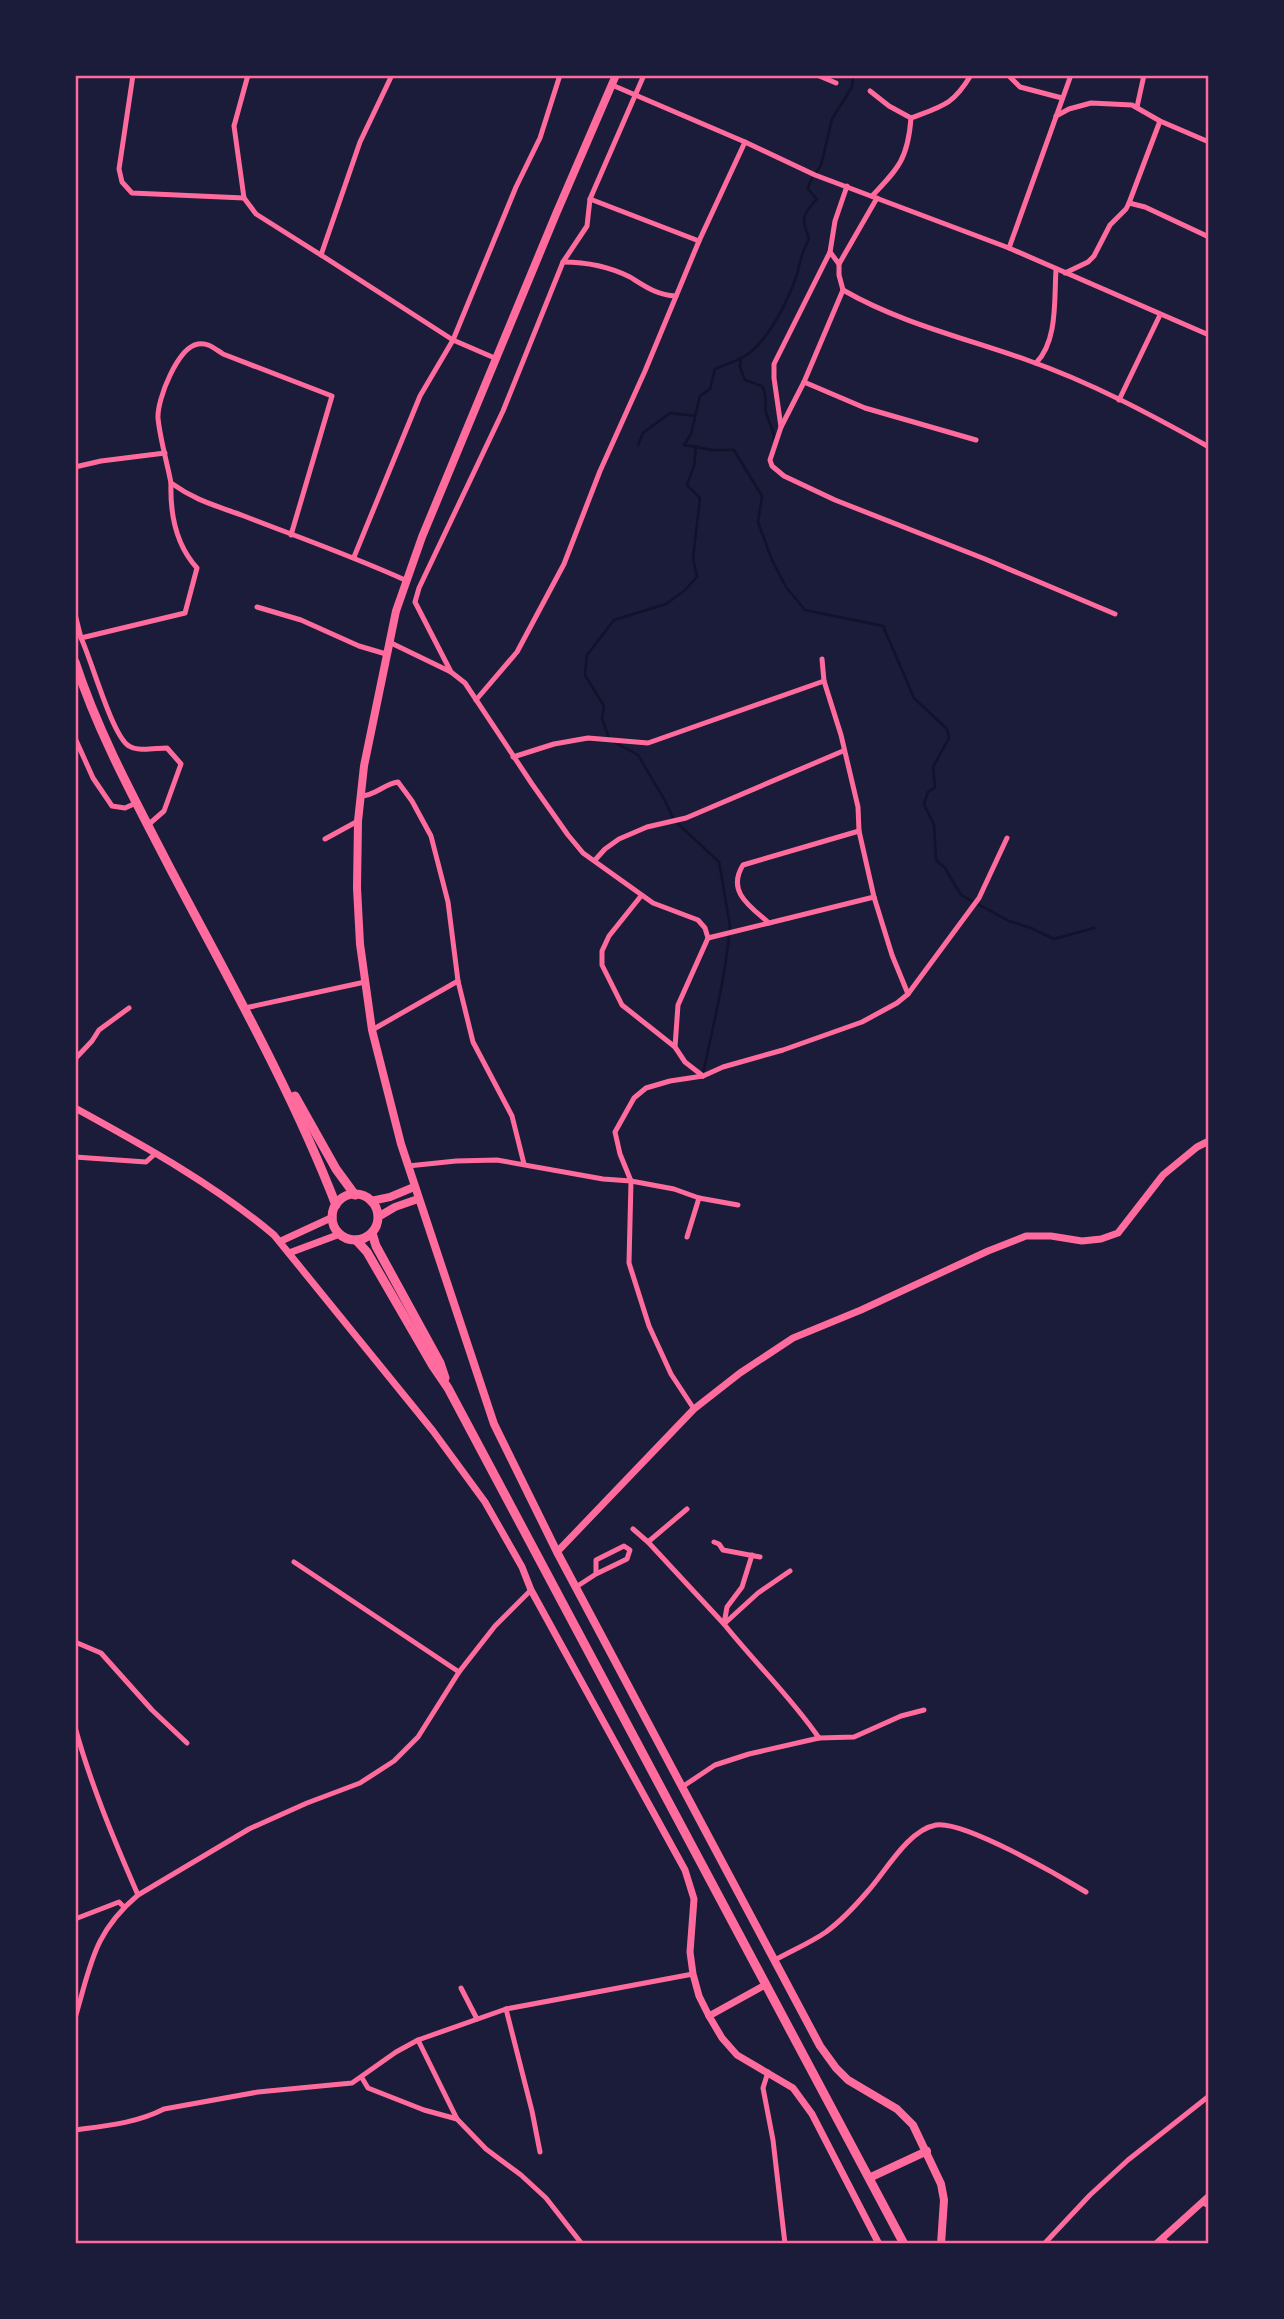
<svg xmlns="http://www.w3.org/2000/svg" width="1284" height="2319" viewBox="0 0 1284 2319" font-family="Raleway,sans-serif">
<rect width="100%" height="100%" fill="#1b1b3a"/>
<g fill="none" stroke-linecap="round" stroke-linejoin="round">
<g stroke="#12122b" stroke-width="2.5">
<path d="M 853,75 L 852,87 L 832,119 L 821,165 L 810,182 L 808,189 L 817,199 C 802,215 801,218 809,239 C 801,253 801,260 797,274 C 789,299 768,342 745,356 C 736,361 725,365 715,369 L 710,389 L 700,396 L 691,434 L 684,445 L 712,450 L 734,450 L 762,496 L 758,522 L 772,560 L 786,587 L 805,610 L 883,626 L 914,698 L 947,729 L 949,738 L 933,767 L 935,787 L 928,792 L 924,804 L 934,825 L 936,860 L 945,868 L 961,895 L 1009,921 L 1031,928 L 1054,939 L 1094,928"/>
<path d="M 741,358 L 740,367 L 745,380 L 762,386 C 769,398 763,405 767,416 C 770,425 774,430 774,439"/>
<path d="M 638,445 L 643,433 L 670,413 L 695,416"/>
<path d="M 609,738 L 602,719 L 604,706 L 585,675 L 587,655 L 614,620 L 666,604 L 684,591 L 697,577 L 693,558 L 700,498 L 687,485 L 694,466 L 696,446"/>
<path d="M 614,742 L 638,755 L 664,799 L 674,820 L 719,862 L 730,926 C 726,976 713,1025 703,1074"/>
</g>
<g stroke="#ff6b9d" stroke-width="5">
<path d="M 133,75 L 119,169 L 122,182 L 132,193 L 244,198"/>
<path d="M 248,75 L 234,126 L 244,198 L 256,214 L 321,255"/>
<path d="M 392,75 L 360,142 L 321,255 L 453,340 L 497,359"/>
<path d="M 817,75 L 836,83"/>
<path d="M 1008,75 L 1020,87 L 1062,98"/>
<path d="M 612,85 L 745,142 L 815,175 L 1009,248 L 1209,335"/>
<path d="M 870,91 L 889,106 L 911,118 C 943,106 953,105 971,75"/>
<path d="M 1137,107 L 1144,75"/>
<path d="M 1056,116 L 1069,109 L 1091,103 L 1132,105 L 1160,121 L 1209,142"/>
<path d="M 872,196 C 899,168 908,158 911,118"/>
<path d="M 877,198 L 839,264 L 839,275 L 843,290 C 900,323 965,338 1027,360 C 1090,382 1150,414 1209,447"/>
<path d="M 590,199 L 699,241"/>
<path d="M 1129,203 L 1160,121"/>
<path d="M 1009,248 L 1071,75"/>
<path d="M 830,252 L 774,364 L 774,378 L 781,427 L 770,460 L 772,466 L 784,476 L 835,500 L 985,559 L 1115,614"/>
<path d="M 563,262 C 585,262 610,267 630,277 C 646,287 657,295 676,296"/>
<path d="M 839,264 L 830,252 L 835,221 L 847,186"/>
<path d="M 1065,273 L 1088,262 L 1094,256 L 1110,225 L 1126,209 L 1129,203 L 1145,207 L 1209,237"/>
<path d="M 1036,363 C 1058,341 1054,299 1056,270"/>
<path d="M 804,382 L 865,408 L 976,440"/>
<path d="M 1119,400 L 1160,315"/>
<path d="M 781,427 L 804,382 L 843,290"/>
<path d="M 75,467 L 101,461 L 165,453"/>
<path d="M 291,535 L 332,396 L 223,354 C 215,349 208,342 198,344 C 178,347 157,399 158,418 C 160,439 167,462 171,483 C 198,502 215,505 244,516 C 298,537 352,556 405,580"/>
<path d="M 354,557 L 420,396 L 453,340 L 516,187 L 540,138 L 560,75"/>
<path d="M 257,607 L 301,620 L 359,646 L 386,654"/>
<path d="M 75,614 L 81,638"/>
<path d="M 389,642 L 451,672 L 465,683 L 532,784 L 568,835 L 583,853 L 653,903 L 698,920 L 705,928 L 708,938 L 678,1005 L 675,1047 L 685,1062 L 703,1076"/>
<path d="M 822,659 L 824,681 L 841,735 L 858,807 L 859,831 L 874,897 L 892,955 L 908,994"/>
<path d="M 451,672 L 415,602 L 419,588 L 503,411 L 563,262 L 587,226 L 590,199 L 644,75"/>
<path d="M 476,700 L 517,652 L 564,564 L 600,471 L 645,371 L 699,241 L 745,142"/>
<path d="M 75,738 L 93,778 L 112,806 L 125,808 L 136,803"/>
<path d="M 513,757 L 554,744 L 588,738 L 648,743 L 824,681"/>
<path d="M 361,796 C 375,796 384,784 398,782 L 412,801 L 431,836 L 448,902 L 458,981 L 473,1042 L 512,1116 L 524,1164"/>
<path d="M 148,825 L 164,811 L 181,764 L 167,748 C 156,748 138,752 129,746 C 112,736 91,658 81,638 L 185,613 L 197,568 C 176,545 170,513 171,483"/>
<path d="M 859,831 L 743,865 C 726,892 751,907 769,923 L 874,897"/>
<path d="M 325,839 L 358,821"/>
<path d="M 595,860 L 605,849 L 619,839 L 647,827 L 686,818 L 843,751"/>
<path d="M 641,896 L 609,936 L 602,951 L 602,965 L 622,1005 L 675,1047"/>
<path d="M 708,938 L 769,923"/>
<path d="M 245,1008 L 365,982"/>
<path d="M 372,1030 L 458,981"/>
<path d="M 75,1059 L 92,1041 L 99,1030 L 129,1008"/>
<path d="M 75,1157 L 146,1162 L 156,1153"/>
<path d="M 408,1166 L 456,1161 L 497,1160 L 603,1179 L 631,1181 L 674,1189 L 699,1198 L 738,1205"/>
<path d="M 687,1237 L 699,1198"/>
<path d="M 694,1409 L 671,1374 L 649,1326 L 629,1263 L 631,1181 L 620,1154 L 615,1132 L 634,1098 L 646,1088 L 670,1081 L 703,1076 L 723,1067 L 783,1050 L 862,1022 L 897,1003 L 908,994 L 979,898 L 1007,838"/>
<path d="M 633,1529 L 648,1542 L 687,1509"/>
<path d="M 648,1542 L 724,1624 L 727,1607 L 742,1587 L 752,1555"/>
<path d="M 714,1542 L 719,1544 L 723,1550 L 760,1557"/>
<path d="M 294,1562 L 459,1672"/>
<path d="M 790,1571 L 758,1593 L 724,1624 C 755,1663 791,1697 819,1738"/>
<path d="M 576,1587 L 596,1574 L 627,1559 L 630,1550 L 624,1546 L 596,1560 L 596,1574"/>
<path d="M 75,1642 L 101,1653 L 152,1710 L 187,1743"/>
<path d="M 75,1727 C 91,1785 114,1840 138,1895"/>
<path d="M 682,1787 L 715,1765 L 749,1754 L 819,1738 L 854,1737 L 901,1716 L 924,1710"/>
<path d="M 75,1919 L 119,1902 L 124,1907"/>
<path d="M 775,1960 C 791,1951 810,1943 826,1932 C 841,1921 856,1905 868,1891 C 886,1871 908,1830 936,1825 C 963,1820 1060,1876 1086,1892"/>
<path d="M 461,1988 L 477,2019"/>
<path d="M 506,2009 L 532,2111 L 540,2152"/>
<path d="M 75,2018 C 91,1965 93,1933 138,1895 L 249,1829 L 307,1803 L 360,1783 L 394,1761 L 418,1737 L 459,1672 L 495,1626 L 531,1590"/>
<path d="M 418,2040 L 457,2119"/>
<path d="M 768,2072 L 763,2088 L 773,2140 L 785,2244"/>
<path d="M 362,2078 L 368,2088 L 424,2110 L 457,2119 L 486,2149 L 521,2175 L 546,2198 L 582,2244"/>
<path d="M 75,2130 C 105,2126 137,2123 164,2109 L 258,2092 L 352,2083 L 396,2052 L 418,2040 L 506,2009 L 693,1974"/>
<path d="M 1203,2203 L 1209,2206"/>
<path d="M 1162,2239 L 1169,2244"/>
<path d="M 1044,2244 L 1090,2195 L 1128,2160 L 1209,2096"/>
</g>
<g stroke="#ff6b9d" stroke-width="7">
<path d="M 75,1108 C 144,1146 214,1184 274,1235 L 433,1431 L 485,1502 L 522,1567 L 531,1590 L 685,1870 L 694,1899 L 690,1952 L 693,1974 L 699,1996 L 709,2016 L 722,2038 L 737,2055 L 793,2088 L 812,2114 L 879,2244"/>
<path d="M 281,1241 L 333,1217"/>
<path d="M 289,1253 L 340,1234"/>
<path d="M 557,1552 L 694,1409 L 740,1373 L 793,1338 L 861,1310 L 988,1251 L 1026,1236 L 1051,1236 L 1082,1241 L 1101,1239 L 1118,1233 L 1163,1175 L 1197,1147 L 1209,1141"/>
<path d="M 709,2016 L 765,1985"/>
<path d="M 1156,2244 L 1209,2196"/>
</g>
<g stroke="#ff6b9d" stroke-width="8">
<path d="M 616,75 L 556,214 L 422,537 L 396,611 L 364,766 L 358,821 L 357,888 L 360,944 L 372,1030 L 401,1144 L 494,1424 L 557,1552 L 820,2046 L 836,2068 L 848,2080 L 897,2109 L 913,2125 L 941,2184 L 944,2200 L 941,2244"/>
<path d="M 371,1201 L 390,1197 L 414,1187"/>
<path d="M 378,1217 L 395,1207 L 418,1199"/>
<path d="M 869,2178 L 927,2151"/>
</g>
<g stroke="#ff6b9d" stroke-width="9">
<path d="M 75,662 C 99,735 136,802 171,870 C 229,980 291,1089 336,1205"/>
<path d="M 295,1096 L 336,1169 L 355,1195"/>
<circle cx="355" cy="1217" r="23"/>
<path d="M 372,1233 L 376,1246 L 440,1363 L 445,1378"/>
<path d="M 356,1240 L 367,1252 L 433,1366 L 448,1388 L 904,2244"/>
</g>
</g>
<rect width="1284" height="2319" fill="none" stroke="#1b1b3a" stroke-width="154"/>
<rect x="77" y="77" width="1130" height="2165" fill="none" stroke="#ff6b9d" stroke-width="2.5"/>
</svg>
